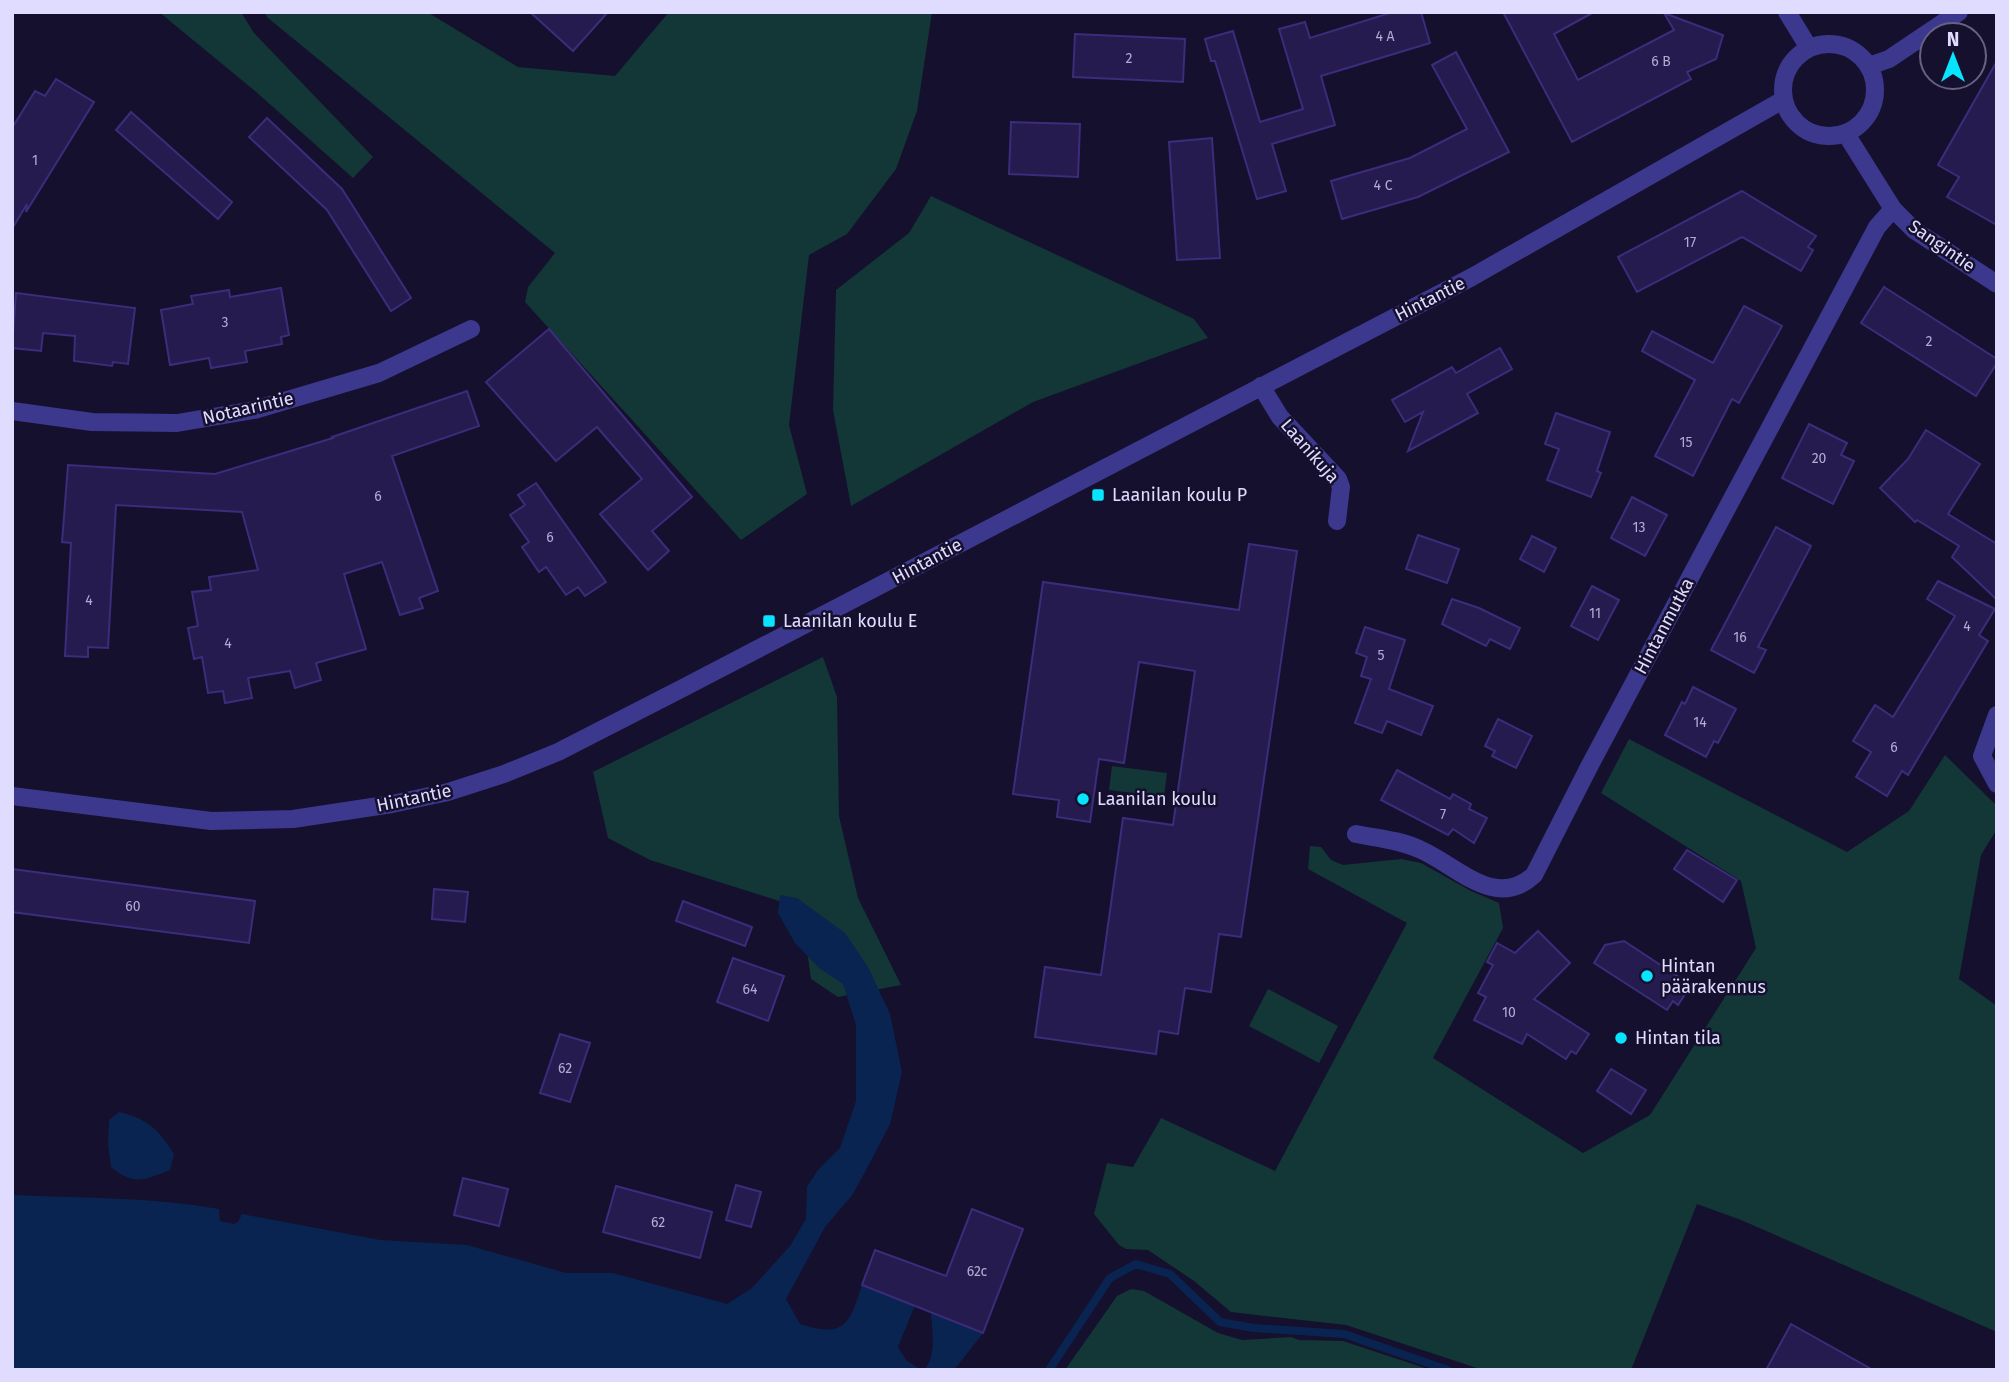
<svg xmlns="http://www.w3.org/2000/svg" width="2009" height="1382" viewBox="0 0 2009 1382" font-family="'Fira Sans',sans-serif">
<rect width="100%" height="100%" fill="#15102d"/>
<g fill="#123736">
<path d="M 159,12 L 241,12 L 254,33 L 373,157 L 353,178 L 255,91 Z"/>
<path d="M 264,12 L 427,12 L 518,67 L 615,76 L 669,12 L 932,12 L 917,111 L 896,169 L 847,234 L 809,255 L 789,425 L 807,494 L 741,540 L 525,302 L 528,287 L 555,253 L 268,18 Z"/>
<path d="M 931,196 L 1194,319 L 1208,338 L 1033,402 L 851,506 L 833,410 L 836,290 L 909,233 Z"/>
<path d="M 823,657 L 837,697 L 839,816 L 858,898 L 901,985 L 838,997 L 811,979 L 801,908 L 650,860 L 608,838 L 593,772 Z"/>
<path d="M 1629,739 L 1847,852 L 1909,811 L 1945,755 L 1997,806 L 1997,829 L 1981,855 L 1959,979 L 1997,1006 L 1997,1332 L 1741,1220 L 1697,1204 L 1631,1370 L 1483,1370 L 1346,1325 L 1231,1312 L 1194,1281 L 1148,1250 L 1126,1249 L 1119,1245 L 1094,1214 L 1107,1163 L 1133,1167 L 1161,1118 L 1275,1171 L 1407,923 L 1308,869 L 1310,846 L 1321,847 L 1331,860 L 1343,865 L 1401,859 L 1421,863 L 1471,891 L 1499,903 L 1503,928 L 1433,1058 L 1583,1153 L 1650,1115 L 1756,948 L 1741,881 L 1601,793 Z"/>
<path d="M 1112,766 L 1167,773 L 1164,797 L 1109,790 Z"/>
<path d="M 1268,989 L 1338,1026 L 1319,1063 L 1249,1026 Z"/>
<path d="M 1131,1289 L 1144,1291 L 1218,1333 L 1242,1340 L 1291,1337 L 1299,1340 L 1343,1341 L 1431,1370 L 1065,1370 L 1117,1296 Z"/>
</g>
<g fill="#0a2452">
<path d="M 780,895 L 797,898 L 845,933 L 868,967 L 890,1014 L 902,1072 L 890,1124 L 873,1157 L 853,1194 L 825,1227 L 786,1299 L 800,1324 C 844,1338 849,1326 862,1285 L 915,1305 L 898,1347 L 906,1360 L 921,1370 L 12,1370 L 12,1195 C 81,1198 151,1197 219,1209 L 220,1221 L 234,1224 L 238,1222 L 242,1214 L 380,1240 L 467,1245 L 566,1273 L 613,1273 L 727,1304 L 752,1288 L 790,1246 L 806,1219 L 807,1187 L 818,1170 L 840,1148 L 856,1101 L 856,1025 L 843,984 L 819,968 L 795,943 L 778,913 Z"/>
<path d="M 119,1112 C 148,1119 158,1129 174,1154 L 170,1170 C 144,1180 134,1186 111,1167 L 108,1144 L 109,1120 Z"/>
<path d="M 931,1313 L 983,1333 L 954,1370 L 924,1370 C 937,1357 932,1330 931,1313 Z"/>
</g>
<g fill="none" stroke-linecap="round" stroke-linejoin="round">
<path stroke="#0a2452" stroke-width="8" d="M 1049,1370 L 1110,1278 L 1136,1264 L 1170,1274 L 1220,1322 L 1254,1328 L 1344,1334 L 1448,1370"/>
</g>
<g fill="#261b4f" stroke="#3c2c7c" stroke-width="2">
<path d="M 530,12 L 608,12 L 573,51 Z"/>
<path d="M 1393,12 L 1421,12 L 1430,43 L 1321,76 L 1335,125 L 1272,144 L 1286,191 L 1257,199 L 1215,61 L 1211,61 L 1205,39 L 1233,31 L 1260,122 L 1303,109 L 1279,29 L 1305,22 L 1310,38 Z"/>
<path d="M 1503,12 L 1594,12 L 1554,34 L 1578,80 L 1674,30 L 1664,13 L 1723,35 L 1716,59 L 1687,72 L 1691,79 L 1572,142 Z"/>
<path d="M 1075,34 L 1185,39 L 1183,82 L 1073,77 Z"/>
<path d="M 1456,52 L 1509,152 L 1418,197 L 1342,219 L 1331,181 L 1410,158 L 1467,129 L 1432,65 Z"/>
<path d="M 1997,61 L 1997,225 L 1947,197 L 1959,177 L 1938,165 Z"/>
<path d="M 56,79 L 94,102 L 26,212 L 27,204 L 12,229 L 12,128 L 35,91 L 45,96 Z"/>
<path d="M 131,112 L 232,202 L 218,219 L 116,130 Z"/>
<path d="M 267,118 L 342,189 L 411,298 L 391,311 L 327,210 L 249,137 Z"/>
<path d="M 1011,122 L 1080,124 L 1078,177 L 1009,174 Z"/>
<path d="M 1212,138 L 1220,258 L 1177,260 L 1169,142 Z"/>
<path d="M 1742,191 L 1816,236 L 1808,247 L 1813,250 L 1801,271 L 1742,237 L 1637,292 L 1618,257 Z"/>
<path d="M 1884,287 L 1997,359 L 1997,363 L 1976,396 L 1861,323 Z"/>
<path d="M 281,288 L 289,335 L 281,337 L 282,344 L 245,351 L 247,362 L 211,368 L 209,358 L 170,365 L 161,310 L 193,304 L 191,296 L 229,290 L 230,297 Z"/>
<path d="M 16,293 L 135,308 L 128,364 L 113,362 L 112,366 L 74,361 L 75,336 L 43,333 L 41,351 L 12,348 Z"/>
<path d="M 1744,306 L 1782,326 L 1739,403 L 1732,399 L 1693,476 L 1655,456 L 1695,380 L 1642,351 L 1652,331 L 1713,363 Z"/>
<path d="M 549,329 L 692,497 L 652,531 L 669,551 L 648,570 L 600,514 L 642,479 L 597,427 L 556,461 L 486,382 Z"/>
<path d="M 1500,348 L 1512,369 L 1467,394 L 1478,413 L 1408,451 L 1423,412 L 1405,422 L 1392,400 L 1452,367 L 1456,373 Z"/>
<path d="M 467,391 L 479,426 L 392,456 L 438,591 L 419,598 L 423,608 L 400,615 L 382,562 L 344,574 L 366,649 L 316,663 L 321,680 L 295,688 L 290,671 L 248,678 L 252,698 L 225,703 L 223,691 L 208,693 L 202,657 L 194,659 L 188,628 L 198,626 L 192,592 L 211,590 L 209,577 L 258,570 L 242,512 L 116,505 L 108,648 L 88,647 L 88,657 L 65,656 L 71,543 L 62,542 L 68,465 L 215,474 L 333,438 L 332,437 Z"/>
<path d="M 1556,413 L 1610,432 L 1597,471 L 1601,473 L 1591,497 L 1547,480 L 1559,449 L 1545,444 Z"/>
<path d="M 1809,424 L 1847,443 L 1841,455 L 1854,461 L 1833,504 L 1782,478 Z"/>
<path d="M 1926,430 L 1980,464 L 1948,514 L 1997,544 L 1997,600 L 1952,557 L 1959,546 L 1917,520 L 1915,522 L 1880,488 L 1908,459 Z"/>
<path d="M 536,483 L 606,582 L 585,596 L 578,587 L 566,595 L 546,567 L 539,572 L 522,547 L 529,542 L 510,515 L 525,505 L 518,495 Z"/>
<path d="M 1632,497 L 1667,515 L 1645,556 L 1611,538 Z"/>
<path d="M 1776,527 L 1811,546 L 1758,647 L 1766,650 L 1754,673 L 1711,650 Z"/>
<path d="M 1418,535 L 1459,549 L 1447,583 L 1406,569 Z"/>
<path d="M 1532,536 L 1556,548 L 1544,572 L 1520,559 Z"/>
<path d="M 1249,544 L 1297,551 L 1241,937 L 1219,934 L 1211,992 L 1185,988 L 1178,1034 L 1159,1031 L 1156,1054 L 1035,1037 L 1045,967 L 1101,975 L 1123,818 L 1173,825 L 1195,671 L 1139,662 L 1124,763 L 1099,759 L 1090,822 L 1057,817 L 1059,800 L 1013,794 L 1043,582 L 1239,610 Z"/>
<path d="M 1938,581 L 1995,609 L 1979,635 L 1988,641 L 1908,775 L 1902,771 L 1887,796 L 1856,777 L 1871,752 L 1853,741 L 1875,705 L 1893,717 L 1955,616 L 1927,599 Z"/>
<path d="M 1592,586 L 1619,600 L 1598,640 L 1571,626 Z"/>
<path d="M 1452,599 L 1479,608 L 1520,628 L 1510,649 L 1490,639 L 1486,646 L 1442,624 Z"/>
<path d="M 1365,627 L 1405,640 L 1389,689 L 1433,706 L 1421,735 L 1387,721 L 1382,733 L 1355,723 L 1371,679 L 1361,676 L 1367,657 L 1356,653 Z"/>
<path d="M 1693,687 L 1736,709 L 1718,743 L 1714,741 L 1706,757 L 1665,735 L 1682,702 L 1685,704 Z"/>
<path d="M 1498,719 L 1532,736 L 1516,768 L 1492,756 L 1495,751 L 1485,746 Z"/>
<path d="M 1397,770 L 1450,799 L 1453,794 L 1471,804 L 1469,809 L 1487,818 L 1474,843 L 1453,829 L 1448,835 L 1381,800 Z"/>
<path d="M 1687,850 L 1737,880 L 1723,902 L 1674,869 Z"/>
<path d="M 12,869 L 255,901 L 249,943 L 12,912 Z"/>
<path d="M 434,889 L 468,892 L 465,922 L 432,919 Z"/>
<path d="M 683,901 L 752,927 L 745,946 L 676,921 Z"/>
<path d="M 1538,931 L 1570,963 L 1534,999 L 1589,1034 L 1576,1054 L 1571,1051 L 1566,1059 L 1527,1034 L 1522,1044 L 1474,1020 L 1486,997 L 1478,993 L 1493,965 L 1487,962 L 1497,943 L 1515,953 Z"/>
<path d="M 1624,941 L 1691,985 L 1678,1005 L 1673,1001 L 1667,1010 L 1594,963 L 1605,945 Z"/>
<path d="M 733,958 L 784,976 L 768,1021 L 717,1002 Z"/>
<path d="M 560,1034 L 590,1043 L 570,1102 L 540,1093 Z"/>
<path d="M 1611,1069 L 1646,1090 L 1631,1114 L 1597,1091 Z"/>
<path d="M 463,1178 L 508,1189 L 499,1226 L 454,1215 Z"/>
<path d="M 736,1185 L 761,1192 L 751,1227 L 726,1220 Z"/>
<path d="M 616,1186 L 712,1212 L 700,1258 L 603,1232 Z"/>
<path d="M 972,1209 L 1023,1229 L 983,1333 L 862,1285 L 875,1250 L 946,1276 Z"/>
<path d="M 1791,1324 L 1873,1370 L 1766,1370 Z"/>
</g>
<g fill="none" stroke-linecap="round" stroke-linejoin="round">
<g stroke="#3c388e" stroke-width="18">
<path d="M 1787,12 L 1809,48"/>
<circle cx="1829" cy="90" r="46"/>
<path d="M 1869,66 L 1889,59 L 1959,12"/>
<path d="M 1846,134 L 1893,209 L 1914,230 L 1997,284"/>
<path d="M 1261,386 L 1280,417 L 1338,479 L 1341,487 L 1337,521"/>
<path d="M 12,411 L 92,422 L 177,423 L 254,410 L 379,373 L 471,329"/>
<path d="M 1997,715 L 1982,756 L 1997,784"/>
<path d="M 12,796 L 211,821 L 293,819 L 392,804 L 448,792 L 504,774 L 558,752 L 681,689 L 1472,277 L 1783,100"/>
<path d="M 1356,834 C 1376,838 1400,840 1419,849 C 1457,865 1495,911 1534,875 L 1590,765 L 1877,227 L 1893,209"/>
</g>
</g>
<g fill="#08e4ff" stroke="#15102d" stroke-width="2.5">
<rect x="1091" y="488" width="14" height="14" rx="3.5"/>
<rect x="762" y="614" width="14" height="14" rx="3.5"/>
<circle cx="1083" cy="799" r="7"/>
<circle cx="1647" cy="976" r="7"/>
<circle cx="1621" cy="1038" r="7"/>
</g>
<g text-anchor="middle" dominant-baseline="central" stroke-width="5" stroke-linejoin="round" paint-order="stroke">
<g font-size="14" fill="#b2acd3">
<text x="1385" y="36">4 A</text>
<text x="1129" y="58">2</text>
<text x="1661" y="61">6 B</text>
<text x="35" y="160">1</text>
<text x="1383" y="185">4 C</text>
<text x="1690" y="242">17</text>
<text x="225" y="322">3</text>
<text x="1929" y="341">2</text>
<text x="1686" y="442">15</text>
<text x="1819" y="458">20</text>
<text x="378" y="496">6</text>
<text x="1639" y="527">13</text>
<text x="550" y="537">6</text>
<text x="89" y="600">4</text>
<text x="1595" y="613">11</text>
<text x="1967" y="626">4</text>
<text x="1740" y="637">16</text>
<text x="228" y="643">4</text>
<text x="1381" y="655">5</text>
<text x="1700" y="722">14</text>
<text x="1894" y="747">6</text>
<text x="1443" y="814">7</text>
<text x="133" y="906">60</text>
<text x="750" y="989">64</text>
<text x="1509" y="1012">10</text>
<text x="565" y="1068">62</text>
<text x="658" y="1222">62</text>
<text x="977" y="1271">62c</text>
</g>
<g font-size="18" fill="#e0dcff" stroke="#15102d">
<text transform="translate(1942 246) rotate(35)">Sangintie</text>
<text transform="translate(1430 299) rotate(-27)">Hintantie</text>
<text transform="translate(248 408) rotate(-13)">Notaarintie</text>
<text transform="translate(1310 451) rotate(49)">Laanikuja</text>
<text transform="translate(927 561) rotate(-28)">Hintantie</text>
<text transform="translate(1664 626) rotate(-62)">Hintanmutka</text>
<text transform="translate(414 798) rotate(-12)">Hintantie</text>
</g>
<g font-size="18" fill="#e0dcff" stroke="#15102d" text-anchor="start">
<text x="1112" y="495">Laanilan koulu P</text>
<text x="783" y="621">Laanilan koulu E</text>
<text x="1097" y="799">Laanilan koulu</text>
<text x="1661" y="966">Hintan<tspan x="1661" dy="21">päärakennus</tspan></text>
<text x="1635" y="1038">Hintan tila</text>
</g>
</g>
<rect width="2009" height="1382" fill="none" stroke="#e0dcff" stroke-width="28"/>
<g transform="translate(1953 56)"><circle r="33" fill="#15102d" stroke="#666281" stroke-width="2"/>
<path d="M0-5L12 26L0 18L-12 26Z" fill="#08e4ff"/>
<text y="-10" font-size="19" font-weight="bold" text-anchor="middle" fill="#e0dcff">N</text>
</g>
</svg>
